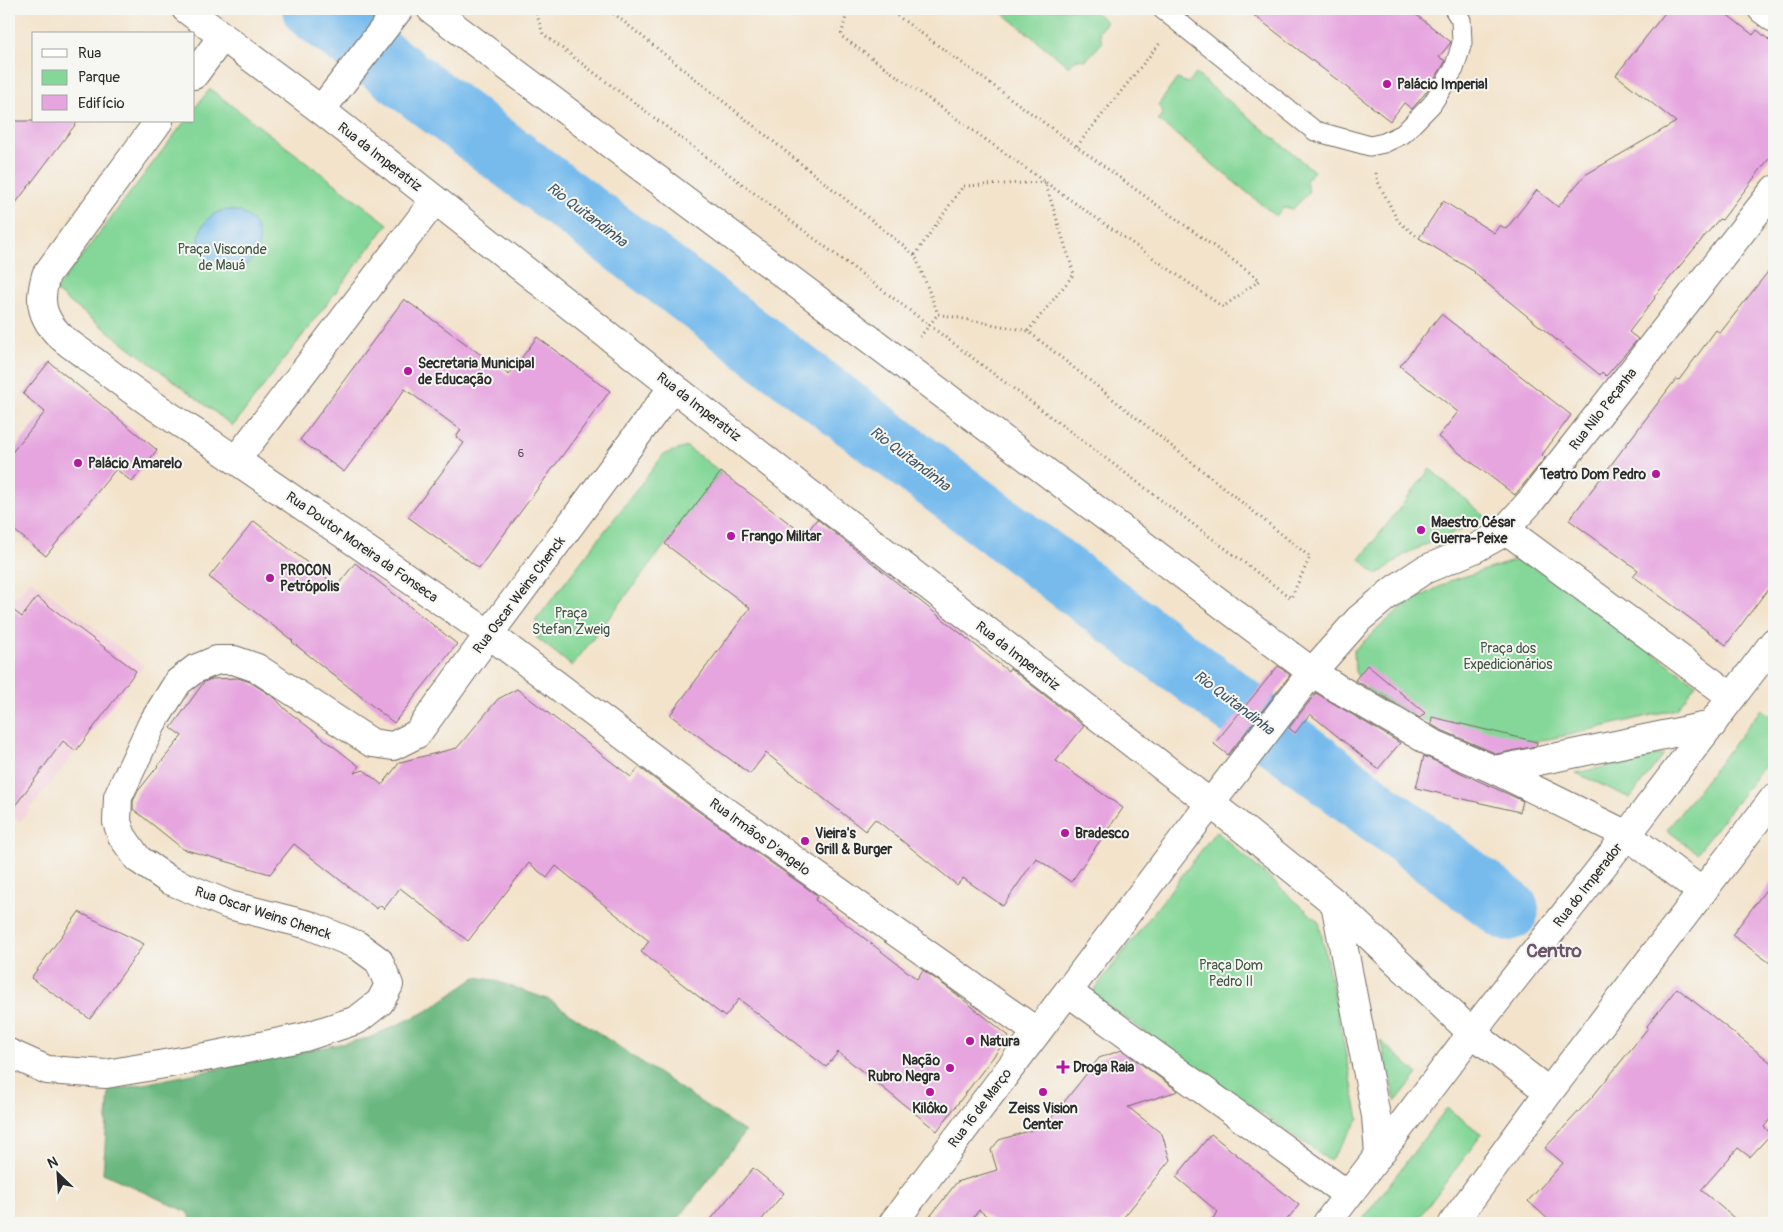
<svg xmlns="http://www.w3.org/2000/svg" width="1783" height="1232" viewBox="0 0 1783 1232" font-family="Pangolin,sans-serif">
<rect width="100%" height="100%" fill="#f6f6f2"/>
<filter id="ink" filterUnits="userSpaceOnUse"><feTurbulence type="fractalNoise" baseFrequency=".02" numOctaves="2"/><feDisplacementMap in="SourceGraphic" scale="10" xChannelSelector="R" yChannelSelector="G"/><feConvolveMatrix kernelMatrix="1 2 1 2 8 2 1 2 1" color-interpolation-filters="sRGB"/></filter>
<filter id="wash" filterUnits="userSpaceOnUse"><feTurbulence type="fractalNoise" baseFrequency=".0096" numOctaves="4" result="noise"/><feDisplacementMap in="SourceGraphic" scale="20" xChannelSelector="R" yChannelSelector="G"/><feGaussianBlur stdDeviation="1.12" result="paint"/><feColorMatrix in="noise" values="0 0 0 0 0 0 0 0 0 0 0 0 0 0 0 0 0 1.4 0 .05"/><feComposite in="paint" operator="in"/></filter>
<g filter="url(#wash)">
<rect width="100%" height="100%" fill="#f3e3cb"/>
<path fill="#f4cfdc" d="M 30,579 L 144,666 L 20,822 L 9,814 L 9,594 L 16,598 Z"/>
<g fill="#84d798" stroke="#588162">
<path d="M 998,9 L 1091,9 L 1107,22 L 1099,31 L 1102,43 L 1086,60 L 1076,59 L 1069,67 Z"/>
<path d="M 1196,74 L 1314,171 L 1306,181 L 1309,192 L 1293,209 L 1283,208 L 1276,216 L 1158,120 L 1163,113 L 1158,105 L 1177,79 L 1188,83 Z"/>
<path d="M 210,89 L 388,224 L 233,426 L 55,291 L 185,121 L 194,121 L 194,109 Z"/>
<path d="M 687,447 L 721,472 L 572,666 L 537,638 L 536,620 L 664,454 Z"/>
<path d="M 1430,469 L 1487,518 L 1407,553 L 1377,575 L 1360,559 Z"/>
<path d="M 1523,558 L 1696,684 L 1677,709 L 1564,736 L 1509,746 L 1456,736 L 1370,692 L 1355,672 L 1354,650 L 1402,607 L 1450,581 Z"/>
<path d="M 1761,709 L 1774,718 L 1774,753 L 1697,853 L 1667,830 Z"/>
<path d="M 1664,754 L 1630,798 L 1576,773 Z"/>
<path d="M 1216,831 L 1319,922 L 1359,1119 L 1330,1161 L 1091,994 Z"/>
<path d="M 1380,1040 L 1418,1074 L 1396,1101 L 1395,1099 Z"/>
<path d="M 1447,1108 L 1482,1134 L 1415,1223 L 1360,1223 Z"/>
</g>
<path fill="#6bb880" stroke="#4b7256" d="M 476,977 L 493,980 L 550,1000 L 745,1132 L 675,1223 L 194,1223 L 187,1212 L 103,1173 L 109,1091 L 369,1038 L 427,1011 Z"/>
<circle fill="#77bbed" stroke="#51738c" cx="229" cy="240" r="30"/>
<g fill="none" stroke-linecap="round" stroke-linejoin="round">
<path stroke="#77bbed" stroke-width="62" d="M 313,9 L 1508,910"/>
</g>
<g id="blocks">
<g fill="#e6a5df">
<path d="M 1246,9 L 1409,9 L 1451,42 L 1439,57 L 1445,61 L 1444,64 L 1427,91 L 1412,109 L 1404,103 L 1390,121 Z"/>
<path d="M 1668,9 L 1720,9 L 1753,35 L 1757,30 L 1774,44 L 1774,152 L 1722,220 L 1719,219 L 1654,297 L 1655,298 L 1629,332 L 1638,339 L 1606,376 L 1602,372 L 1600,375 L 1474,273 L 1475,272 L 1419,238 L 1443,201 L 1494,233 L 1500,225 L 1506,229 L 1537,190 L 1558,207 L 1585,175 L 1676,122 L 1616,75 Z"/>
<path d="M 9,121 L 78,121 L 9,212 Z"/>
<path d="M 1774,264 L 1774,581 L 1726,645 L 1633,576 L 1638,570 L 1569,520 L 1676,379 L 1679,380 L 1716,330 L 1720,333 Z"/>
<path d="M 404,299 L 509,375 L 537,337 L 610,391 L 479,568 L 408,517 L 464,443 L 456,437 L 461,430 L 405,389 L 344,472 L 300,440 Z"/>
<path d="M 1441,314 L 1571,415 L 1542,455 L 1545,458 L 1515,495 L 1438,437 L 1458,412 L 1400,366 Z"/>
<path d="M 49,362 L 157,450 L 132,482 L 116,469 L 46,556 L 9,526 L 9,456 L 45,412 L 23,394 Z"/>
<path d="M 721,472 L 805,535 L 817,519 L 1008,671 L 1010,668 L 1084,726 L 1056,761 L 1123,808 L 1071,882 L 1036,858 L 1003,906 L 963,878 L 957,885 L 875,819 L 865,831 L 766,753 L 750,774 L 670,715 L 750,608 L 665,544 Z"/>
<path d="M 254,521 L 337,586 L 355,563 L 457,644 L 394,723 L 292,642 L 293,641 L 209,577 Z"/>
<path d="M 37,597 L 136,671 L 76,751 L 63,741 L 9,814 L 9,607 L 22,617 Z"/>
<path d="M 1367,665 L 1425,713 L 1420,718 L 1355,680 Z"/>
<path d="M 1278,666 L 1290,675 L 1228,755 L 1214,744 Z"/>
<path d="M 238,678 L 250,682 L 275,698 L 285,709 L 359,766 L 354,773 L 364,770 L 382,785 L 400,762 L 457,748 L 498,699 L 517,689 L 631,777 L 639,767 L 688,804 L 818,896 L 815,900 L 917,979 L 923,970 L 955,993 L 1009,1036 L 937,1131 L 838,1052 L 826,1067 L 739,999 L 725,1017 L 641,952 L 649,941 L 556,866 L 547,878 L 529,863 L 468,941 L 400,888 L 384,909 L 380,905 L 377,909 L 294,844 L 270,874 L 183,849 L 133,809 L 133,801 L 138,791 L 182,736 L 171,728 L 204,682 L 212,679 Z"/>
<path d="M 1316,693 L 1400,743 L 1378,769 L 1310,714 L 1295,733 L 1289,728 Z"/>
<path d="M 1432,717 L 1537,742 L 1536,746 L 1497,754 L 1439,729 L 1431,724 Z"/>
<path d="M 1424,756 L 1523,801 L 1520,812 L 1416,788 Z"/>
<path d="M 1774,879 L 1774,966 L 1732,935 Z"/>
<path d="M 79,912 L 144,944 L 90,1019 L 31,978 Z"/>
<path d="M 1677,988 L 1774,1065 L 1774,1114 L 1764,1127 L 1771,1134 L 1750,1157 L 1738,1148 L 1701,1190 L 1740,1223 L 1552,1223 L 1528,1201 L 1563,1163 L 1545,1148 L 1593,1096 L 1648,1028 L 1647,1026 Z"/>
<path d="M 1122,1050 L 1178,1091 L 1128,1107 L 1162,1134 L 1170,1160 L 1119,1223 L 996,1223 L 979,1210 L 968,1223 L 925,1223 L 957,1182 L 997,1170 L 991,1150 L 999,1140 L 1045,1126 L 1099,1058 Z"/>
<path d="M 1211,1134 L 1299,1205 L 1284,1223 L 1209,1223 L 1218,1212 L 1176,1177 Z"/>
<path d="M 753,1168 L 784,1193 L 759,1223 L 708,1223 Z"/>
</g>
</g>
</g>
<g filter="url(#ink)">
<use href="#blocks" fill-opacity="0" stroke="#716b63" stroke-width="1"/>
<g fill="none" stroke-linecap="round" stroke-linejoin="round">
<defs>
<path id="lane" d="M 1162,9 L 1315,131 L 1370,146 L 1384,143 L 1403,134 L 1432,104 L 1454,69 L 1462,43 L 1461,20 L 1454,9"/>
<g id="street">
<path d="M 1762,9 L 1774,18"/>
<path d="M 194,75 L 222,37"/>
<path d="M 159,121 L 46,275 C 42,290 39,304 47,319 C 56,337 76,348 92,360 C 129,389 168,416 208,441 L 489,634 L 697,791 L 1037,1032"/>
<path d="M 236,460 L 435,200"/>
<path d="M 1505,529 L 1732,697"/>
<path d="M 1068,992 L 1348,1195"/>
<path d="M 9,1053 L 47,1070 L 106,1074 L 211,1056 L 305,1037 L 357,1020 L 380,1002 L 389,985 L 379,961 L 357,945 L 309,925 L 229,905 L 169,880 L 138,859 L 122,836 L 117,822 L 118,797 L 152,724 L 178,682 L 195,669 L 217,660 L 234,660 L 257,668 L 372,743 L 393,746 L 417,734 L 489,634 L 673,387"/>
<path d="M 893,1223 L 1177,847 L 1312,672 L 1359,619 L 1395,589 L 1424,570 L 1474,549 L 1501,534 L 1530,502 L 1774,190"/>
</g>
<g id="secondary">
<path d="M 186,9 L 321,110 L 802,488 L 1237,824 L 1335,903 L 1472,1033 L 1549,1092"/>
<path d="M 431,9 L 1312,672 L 1337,688 L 1432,743 L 1495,770 L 1627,835 L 1702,892"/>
<path d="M 321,110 L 399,9"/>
<path d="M 1495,770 L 1712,725"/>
<path d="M 1335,903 L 1376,1116 L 1379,1154"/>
<path d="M 1327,1223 L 1487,1013 L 1627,835 L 1774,642"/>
<path d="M 1453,1223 L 1549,1092 L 1774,798"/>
</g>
</defs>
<use href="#lane" stroke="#716b63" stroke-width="21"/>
<use href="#street" stroke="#716b63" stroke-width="30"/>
<use href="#secondary" stroke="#716b63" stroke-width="30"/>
<g stroke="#716b63" stroke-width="3" stroke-dasharray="1 4" stroke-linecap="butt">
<path d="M 535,9 L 543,34 L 1291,598 L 1310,557 L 1028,331 L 938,314 L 915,255 L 608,9"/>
<path d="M 848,9 L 841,36 L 1045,182 L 1223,307 L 1260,280 L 888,9"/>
<path d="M 1077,146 L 1160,43"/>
<path d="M 1376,173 L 1378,182 L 1398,221 L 1419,238"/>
<path d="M 915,255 L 963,186 L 1045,182 L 1074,274 L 1028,331"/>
<path d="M 920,337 L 938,314"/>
</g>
<use href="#lane" stroke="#fff" stroke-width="19"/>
<use href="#street" stroke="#fff" stroke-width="28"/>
<use href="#secondary" stroke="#fff" stroke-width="28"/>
</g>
</g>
<g fill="#b5179e" stroke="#f6f6f2" stroke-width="2">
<circle cx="1387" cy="84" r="5"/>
<circle cx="408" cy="371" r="5"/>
<circle cx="78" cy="463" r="5"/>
<circle cx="1656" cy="474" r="5"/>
<circle cx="1421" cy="530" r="5"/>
<circle cx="731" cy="536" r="5"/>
<circle cx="270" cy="578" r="5"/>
<circle cx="1065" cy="833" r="5"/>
<circle cx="805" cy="841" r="5"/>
<circle cx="970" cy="1041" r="5"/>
<path d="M1060.5 1059.5h5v5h5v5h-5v5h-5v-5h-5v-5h5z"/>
<circle cx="950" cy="1068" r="5"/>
<circle cx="930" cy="1092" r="5"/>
<circle cx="1043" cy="1092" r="5"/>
</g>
<g text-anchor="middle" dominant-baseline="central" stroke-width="4" stroke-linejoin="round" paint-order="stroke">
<g font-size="11" fill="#5a4a58">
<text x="521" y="453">6</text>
</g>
<g font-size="14" font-weight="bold" fill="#2b2b2b" stroke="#f6f6f2" text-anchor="start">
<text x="1397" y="84">Palácio Imperial</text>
<text x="418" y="363">Secretaria Municipal<tspan x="418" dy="16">de Educação</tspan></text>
<text x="88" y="463">Palácio Amarelo</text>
<text x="1646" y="474" text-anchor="end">Teatro Dom Pedro</text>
<text x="1431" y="522">Maestro César<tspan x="1431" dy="16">Guerra-Peixe</tspan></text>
<text x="741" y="536">Frango Militar</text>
<text x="280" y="570">PROCON<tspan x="280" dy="16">Petrópolis</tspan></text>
<text x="815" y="833">Vieira's<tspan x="815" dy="16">Grill &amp; Burger</tspan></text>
<text x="1075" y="833">Bradesco</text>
<text x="980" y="1041">Natura</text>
<text x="940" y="1060" text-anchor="end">Nação<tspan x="940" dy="16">Rubro Negra</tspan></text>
<text x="1073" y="1067">Droga Raia</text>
<text x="930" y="1108" text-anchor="middle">Kilôko</text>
<text x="1043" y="1108" text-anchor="middle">Zeiss Vision<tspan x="1043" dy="16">Center</tspan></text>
</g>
<g font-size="14" fill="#2b2b2b" stroke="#f6f6f2">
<text transform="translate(380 157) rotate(38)">Rua da Imperatriz</text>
<text transform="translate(699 407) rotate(38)">Rua da Imperatriz</text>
<text transform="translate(1603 409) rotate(-52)">Rua Nilo Peçanha</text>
<text transform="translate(362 547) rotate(35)">Rua Doutor Moreira da Fonseca</text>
<text transform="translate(519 595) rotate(-53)">Rua Oscar Weins Chenck</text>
<text transform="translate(1018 656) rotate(38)">Rua da Imperatriz</text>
<text transform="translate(760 837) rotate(36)">Rua Irmãos D'angelo</text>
<text transform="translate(1588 885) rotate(-52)">Rua do Imperador</text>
<text transform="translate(263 913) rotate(18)">Rua Oscar Weins Chenck</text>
<text transform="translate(980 1108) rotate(-53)">Rua 16 de Março</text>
</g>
<g font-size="14" fill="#415646" stroke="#f6f6f2">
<text x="222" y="249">Praça Visconde<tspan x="222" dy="16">de Mauá</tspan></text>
<text x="571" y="613">Praça<tspan x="571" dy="16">Stefan Zweig</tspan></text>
<text x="1508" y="648">Praça dos<tspan x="1508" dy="16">Expedicionários</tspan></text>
<text x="1231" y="965">Praça Dom<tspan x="1231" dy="16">Pedro II</tspan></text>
</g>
<g font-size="15" font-style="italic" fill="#425665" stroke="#f6f6f2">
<text transform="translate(587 215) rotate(37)">Rio Quitandinha</text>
<text transform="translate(910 459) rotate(37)">Rio Quitandinha</text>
<text transform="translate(1234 703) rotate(37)">Rio Quitandinha</text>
</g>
<g font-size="19" font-weight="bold" fill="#6c566a" stroke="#f6f6f2">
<text x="1554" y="951">Centro</text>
</g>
</g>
<rect width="1783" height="1232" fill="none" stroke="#f6f6f2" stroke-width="30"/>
<rect x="32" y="32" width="162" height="90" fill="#f6f6f2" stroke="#a5a5a2"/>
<rect x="42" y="49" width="25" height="8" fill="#ffffff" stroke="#a5a5a2"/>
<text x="78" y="58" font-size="15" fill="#2b2b2b">Rua</text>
<rect x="42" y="70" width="25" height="15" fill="#84d798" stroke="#a5a5a2"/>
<text x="78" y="82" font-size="15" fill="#2b2b2b">Parque</text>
<rect x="42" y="95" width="25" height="15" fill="#e6a5df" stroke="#a5a5a2"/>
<text x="78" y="108" font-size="15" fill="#2b2b2b">Edifício</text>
<g transform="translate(58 1174) rotate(335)" stroke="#f6f6f2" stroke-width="4" paint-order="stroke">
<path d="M0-4L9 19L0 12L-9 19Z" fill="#2b2b2b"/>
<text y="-8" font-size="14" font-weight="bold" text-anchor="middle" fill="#2b2b2b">N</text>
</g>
</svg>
